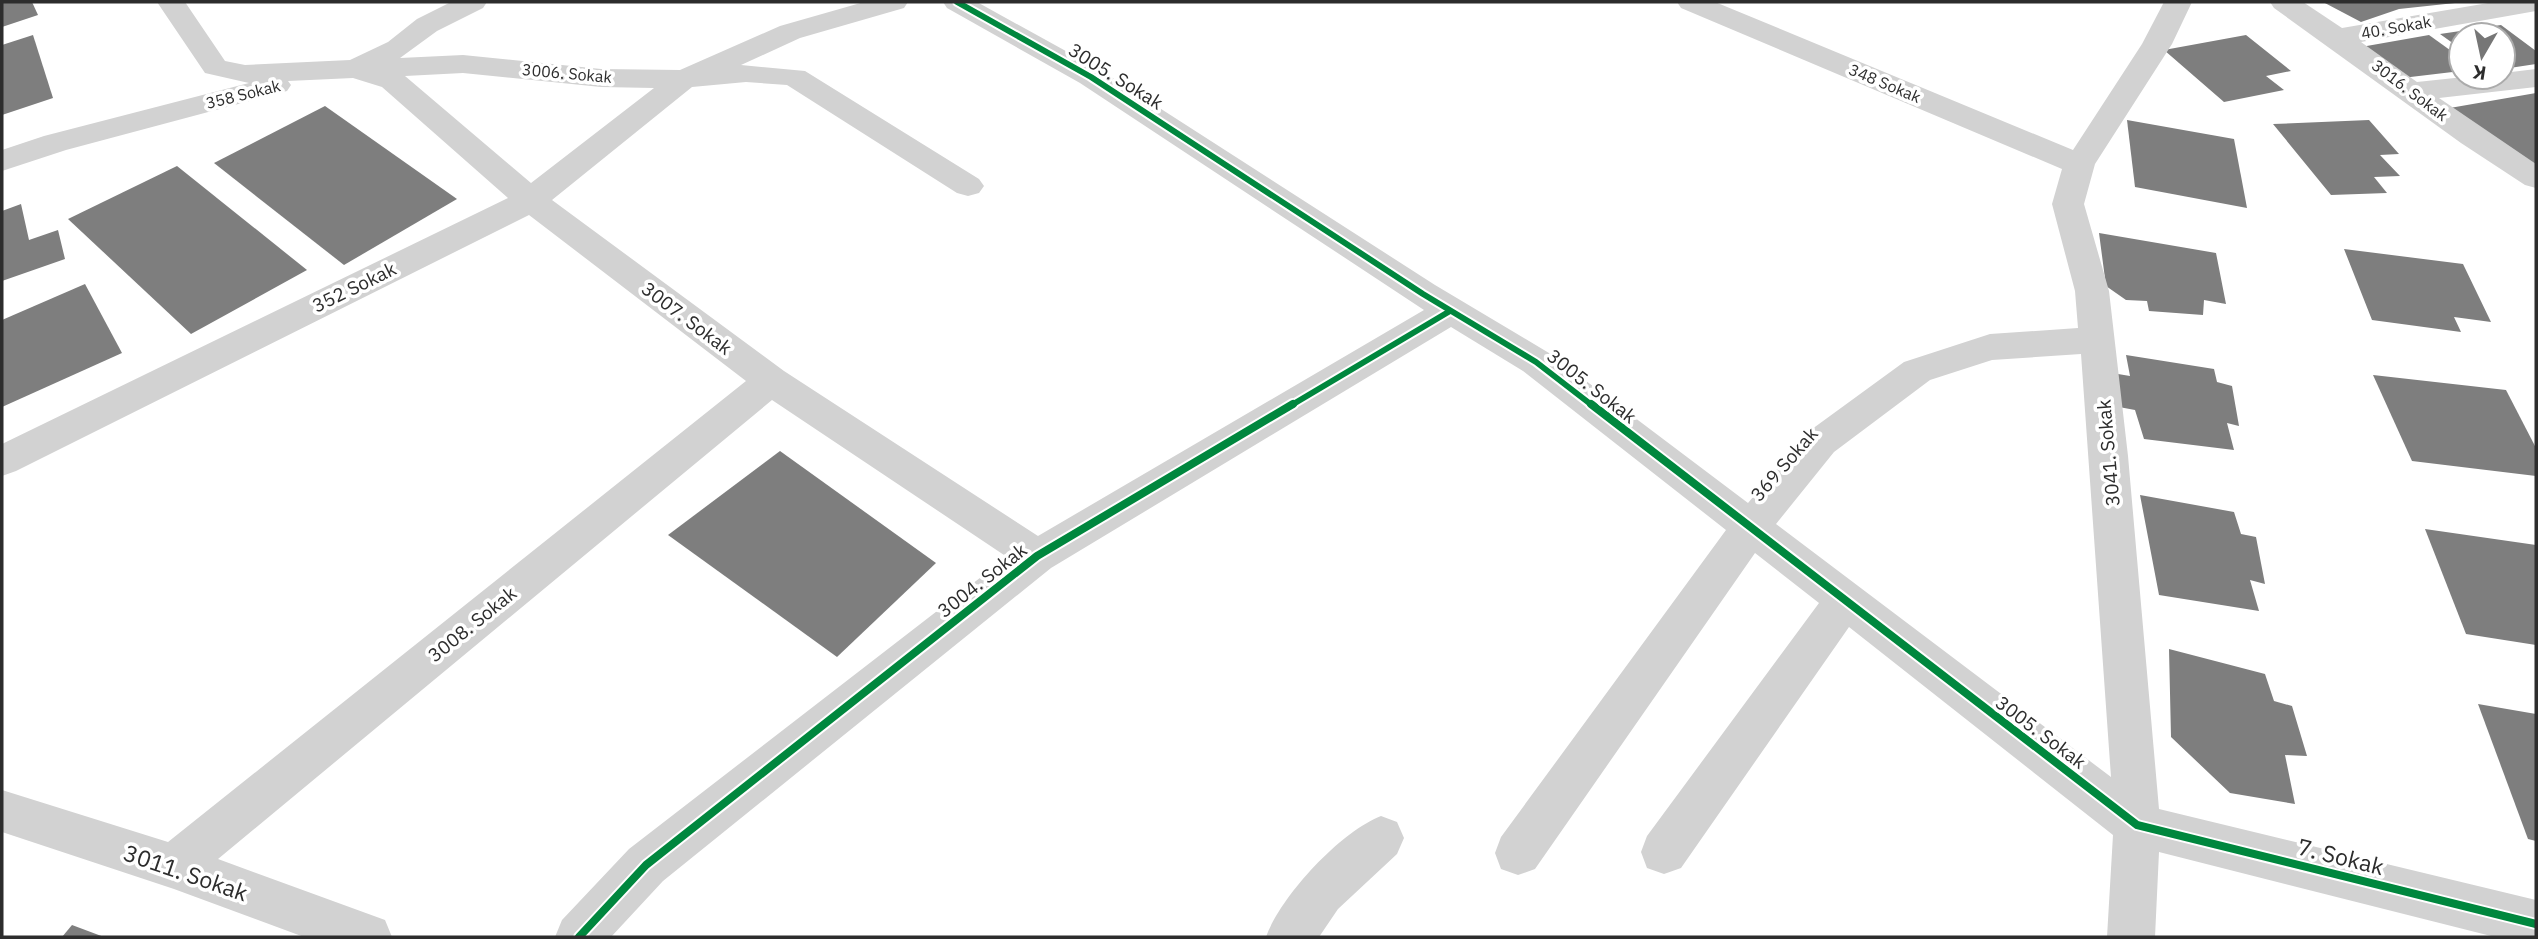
<svg xmlns="http://www.w3.org/2000/svg" width="2538" height="939" viewBox="0 0 2538 939" font-family="'IBM Plex Sans',sans-serif">
<rect width="100%" height="100%" fill="#fff"/>
<g fill="#7e7e7e">
<path d="M 2,2 L 32,2 L 38,15 L 2,27 Z"/>
<path d="M 2323,2 L 2455,2 L 2455,3 L 2399,9 L 2361,22 Z"/>
<path d="M 2501,25 L 2536,51 L 2536,64 L 2503,69 L 2503,35 L 2461,35 L 2461,49 L 2440,34 Z"/>
<path d="M 33,35 L 53,98 L 2,115 L 2,45 Z"/>
<path d="M 2246,35 L 2291,71 L 2266,76 L 2284,90 L 2224,102 L 2164,50 Z"/>
<path d="M 2429,35 L 2461,58 L 2461,71 L 2402,78 L 2361,47 Z"/>
<path d="M 2536,93 L 2536,172 L 2444,109 Z"/>
<path d="M 325,106 L 457,199 L 344,265 L 214,163 Z"/>
<path d="M 2127,120 L 2234,139 L 2247,208 L 2135,187 Z"/>
<path d="M 2369,120 L 2399,154 L 2380,155 L 2400,176 L 2374,177 L 2387,193 L 2331,195 L 2273,124 Z"/>
<path d="M 177,166 L 307,270 L 191,334 L 68,219 Z"/>
<path d="M 21,204 L 29,240 L 58,230 L 65,259 L 2,281 L 2,211 Z"/>
<path d="M 2099,233 L 2216,253 L 2226,304 L 2204,300 L 2203,315 L 2149,311 L 2147,301 L 2126,300 L 2106,286 Z"/>
<path d="M 2344,249 L 2463,264 L 2491,322 L 2454,317 L 2461,332 L 2372,320 Z"/>
<path d="M 85,284 L 122,353 L 2,407 L 2,320 Z"/>
<path d="M 2126,355 L 2214,369 L 2217,382 L 2232,386 L 2239,426 L 2227,423 L 2234,450 L 2144,439 L 2135,410 L 2119,407 L 2112,373 L 2130,376 Z"/>
<path d="M 2373,375 L 2506,390 L 2536,448 L 2536,476 L 2412,461 Z"/>
<path d="M 780,451 L 936,563 L 837,657 L 668,535 Z"/>
<path d="M 2140,495 L 2234,512 L 2241,534 L 2256,537 L 2265,584 L 2250,580 L 2259,611 L 2159,595 Z"/>
<path d="M 2425,529 L 2536,545 L 2536,645 L 2466,634 Z"/>
<path d="M 2169,649 L 2265,674 L 2274,701 L 2292,706 L 2307,756 L 2285,755 L 2295,804 L 2230,793 L 2171,737 Z"/>
<path d="M 2478,704 L 2536,714 L 2536,841 L 2528,839 Z"/>
<path d="M 72,925 L 104,937 L 62,937 Z"/>
</g>
<g fill="none" stroke-linecap="round" stroke-linejoin="round">
<g fill="#d2d2d2" fill-rule="evenodd">
<path d="M 157,2 L 185,2 L 225,61 L 245,65 L 350,60 L 388,42 L 417,19 L 451,2 L 487,2 L 483,8 L 437,31 L 400,58 L 463,55 L 601,69 L 680,70 L 780,26 L 864,2 L 908,2 L 904,8 L 800,38 L 741,65 L 805,71 L 979,179 L 984,186 L 979,193 L 968,196 L 957,193 L 787,85 L 746,82 L 692,87 L 552,200 L 784,371 L 1038,536 L 1424,310 L 1080,83 L 947,8 L 943,2 L 977,2 L 1102,71 L 1435,285 L 1549,353 L 1748,503 L 1808,432 L 1904,362 L 1990,334 L 2078,328 L 2075,291 L 2052,204 L 2062,169 L 1681,8 L 1677,2 L 1715,2 L 2073,150 L 2142,44 L 2164,2 L 2192,2 L 2172,44 L 2095,164 L 2084,204 L 2109,291 L 2128,456 L 2159,809 L 2536,900 L 2536,937 L 2495,937 L 2159,852 L 2155,937 L 2107,937 L 2113,835 L 1849,627 L 1681,868 L 1664,874 L 1647,868 L 1641,852 L 1647,836 L 1819,603 L 1755,553 L 1535,869 L 1518,875 L 1501,869 L 1495,853 L 1501,837 L 1726,530 L 1523,371 L 1451,327 L 1051,568 L 663,881 L 611,937 L 555,937 L 562,920 L 629,849 L 1007,557 L 772,400 L 218,859 L 385,920 L 392,937 L 304,937 L 174,889 L 2,832 L 2,790 L 168,842 L 746,381 L 529,215 L 16,471 L 2,476 L 2,444 L 508,198 L 382,87 L 353,78 L 288,81 L 291,85 L 287,91 L 66,150 L 2,171 L 2,150 L 44,136 L 249,83 L 205,73 ZM 463,73 L 601,87 L 654,88 L 531,183 L 405,76 ZM 2081,354 L 2111,777 L 1776,524 L 1834,452 L 1930,380 L 1992,360 Z"/>
<path d="M 2270,2 L 2303,2 L 2342,28 L 2494,2 L 2536,2 L 2536,11 L 2361,42 L 2417,82 L 2464,77 L 2503,77 L 2503,73 L 2536,69 L 2536,87 L 2439,98 L 2536,164 L 2536,188 L 2525,185 L 2461,143 L 2274,8 Z"/>
<path d="M 1381,816 L 1397,822 L 1404,838 L 1397,854 L 1338,909 L 1319,937 L 1266,937 C 1281,896 1340,832 1381,816 Z"/>
</g>
<defs>
<g id="cycleway-far1">
<path d="M 957,2 L 1091,77 L 1423,294 L 1536,362 L 1593,406"/>
<path d="M 1290,406 L 1450,311"/>
</g>
<g id="cycleway">
<path d="M 1591,404 L 2137,825 L 2536,924"/>
<path d="M 579,937 L 646,865 L 1037,556 L 1293,404"/>
</g>
</defs>
<use href="#cycleway-far1" stroke="#fff" stroke-width="10"/>
<use href="#cycleway" stroke="#fff" stroke-width="12"/>
<use href="#cycleway-far1" stroke="#00873e" stroke-width="6"/>
<use href="#cycleway" stroke="#00873e" stroke-width="8"/>
</g>
<g text-anchor="middle" dominant-baseline="central" stroke-width="7" stroke-linejoin="round" paint-order="stroke">
<g font-size="16" fill="#2d2d2d" stroke="#fff">
<text transform="translate(2396 27) rotate(-10)">40. Sokak</text>
<text transform="translate(567 73) rotate(5)">3006. Sokak</text>
<text transform="translate(1885 83) rotate(23)">348 Sokak</text>
<text transform="translate(2410 90) rotate(37)">3016. Sokak</text>
<text transform="translate(243 94) rotate(-14)">358 Sokak</text>
</g>
<g font-size="19" fill="#2d2d2d" stroke="#fff">
<text transform="translate(1116 76) rotate(32)">3005. Sokak</text>
<text transform="translate(354 287) rotate(-26)">352 Sokak</text>
<text transform="translate(687 318) rotate(37)">3007. Sokak</text>
<text transform="translate(1592 386) rotate(38)">3005. Sokak</text>
<text transform="translate(2108 453) rotate(-95)">3041. Sokak</text>
<text transform="translate(1784 464) rotate(-49)">369 Sokak</text>
<text transform="translate(982 580) rotate(-38)">3004. Sokak</text>
<text transform="translate(472 624) rotate(-39)">3008. Sokak</text>
<text transform="translate(2041 732) rotate(37)">3005. Sokak</text>
</g>
<g font-size="23" fill="#2d2d2d" stroke="#fff">
<text transform="translate(2341 856) rotate(14)">7. Sokak</text>
<text transform="translate(186 872) rotate(19)">3011. Sokak</text>
</g>
</g>
<rect width="2538" height="939" fill="none" stroke="#2d2d2d" stroke-width="7"/>
<g transform="translate(2482 56) rotate(189)"><circle r="33" fill="#ffffff" stroke="#ababab" stroke-width="2"/>
<path d="M0-5L12 26L0 18L-12 26Z" fill="#767676"/>
<text y="-10" font-size="19" font-weight="bold" text-anchor="middle" fill="#2d2d2d">K</text>
</g>
</svg>
